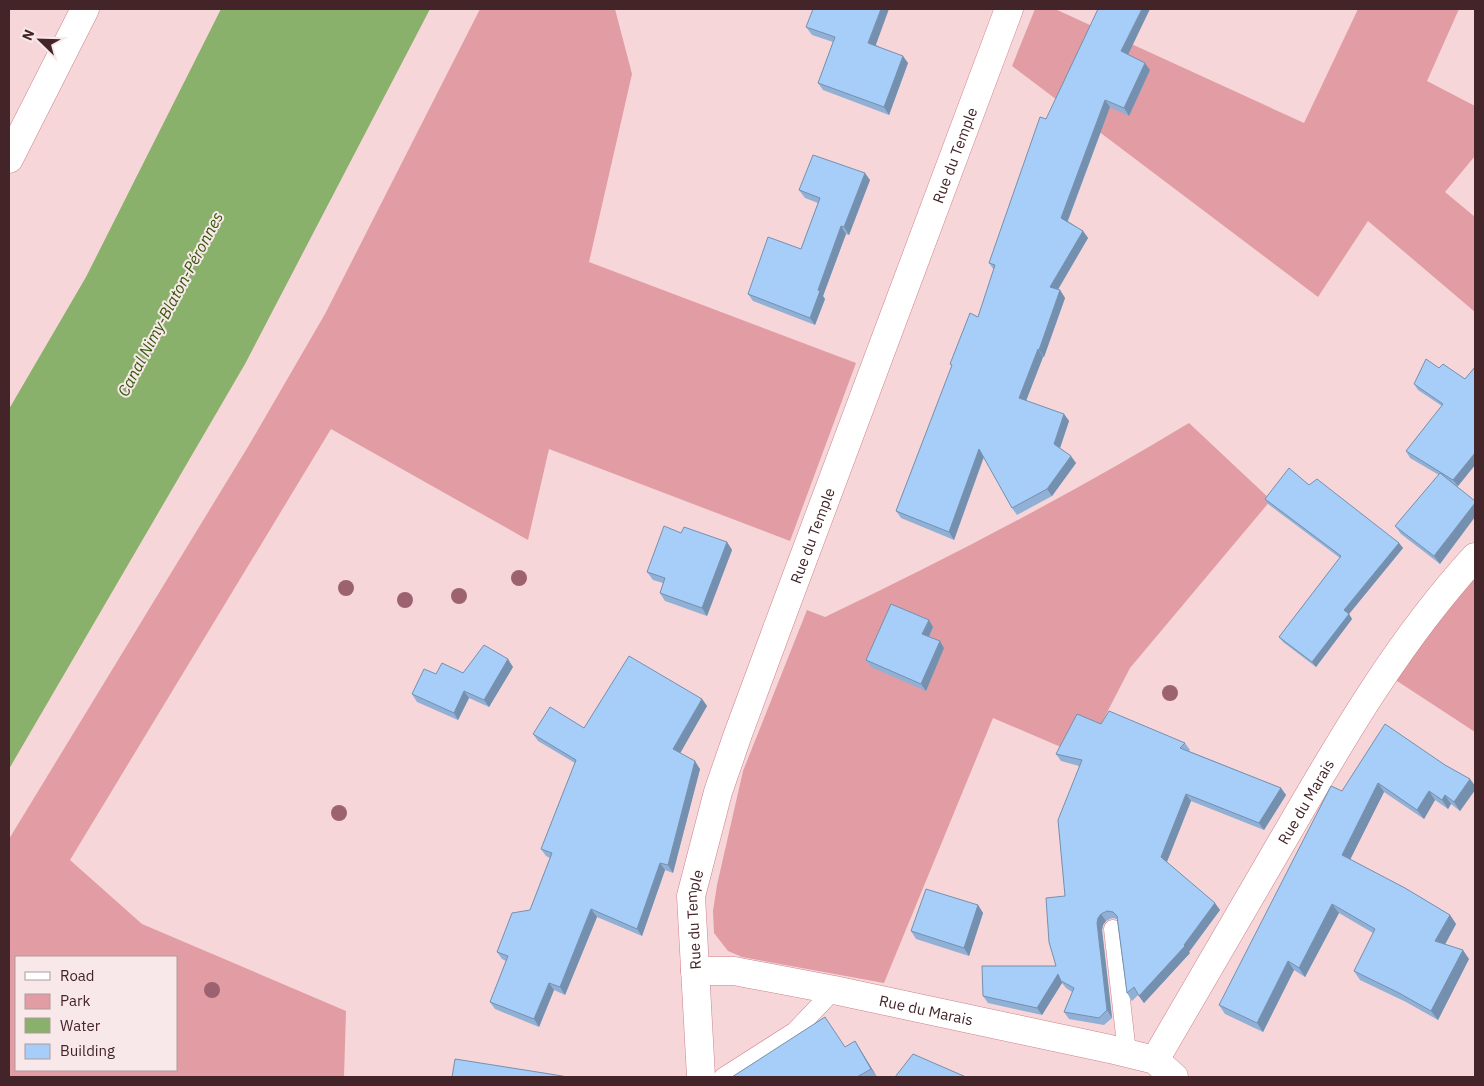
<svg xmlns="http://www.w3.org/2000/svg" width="1484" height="1086" viewBox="0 0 1484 1086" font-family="'IBM Plex Sans',sans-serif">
<rect width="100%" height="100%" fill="#f7d6d9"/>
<g fill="#e19da3" fill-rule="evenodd">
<path d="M 480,9 L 615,9 L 632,74 L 589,262 L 856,363 L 790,541 L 549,449 L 528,540 L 331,429 L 70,860 L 142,924 L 346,1011 L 344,1077 L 9,1077 L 9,839 L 249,445 L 325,314 ZM 176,957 L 176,1070 L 16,1070 L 16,957 Z"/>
<path d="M 1035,9 L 1055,9 L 1304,123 L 1358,9 L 1459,9 L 1427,81 L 1475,106 L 1475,156 L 1445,192 L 1475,217 L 1475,312 L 1368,221 L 1318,297 L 1012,66 Z"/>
<path d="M 1189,423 L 1271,500 L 1130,668 L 1084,757 L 993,718 L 884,983 L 742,957 L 728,951 L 714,933 L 713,911 L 717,885 L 743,771 L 807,610 L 825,617 C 949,558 1071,494 1189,423 Z"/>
<path d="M 1475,572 L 1475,732 L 1394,679 Z"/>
</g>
<path fill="#89b16b" d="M 221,9 L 430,9 L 245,364 L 9,769 L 9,409 L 86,277 Z"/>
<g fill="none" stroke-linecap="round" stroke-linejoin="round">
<defs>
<g id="lane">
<path d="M 1113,929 L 1127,1053"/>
<path d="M 723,1077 L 795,1031 L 834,990"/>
</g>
<g id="street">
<path d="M 9,159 L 85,9"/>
<path id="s1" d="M 695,971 L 734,971 L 834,990 L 1110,1049 L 1155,1060 L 1174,1077"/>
<path id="s2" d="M 1155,1060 C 1200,983 1245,905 1290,828 C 1345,733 1400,639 1475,557"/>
<path id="s3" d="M 701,1077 L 691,896 L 718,792 L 738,734 L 787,602 L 1009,9"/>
</g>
</defs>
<use href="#lane" stroke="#cd828a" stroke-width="19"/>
<use href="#street" stroke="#cd828a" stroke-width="29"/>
<use href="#lane" stroke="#fff" stroke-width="18"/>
<use href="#street" stroke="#fff" stroke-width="28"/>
</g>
<g fill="#9d6270">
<circle cx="519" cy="578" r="8"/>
<circle cx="346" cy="588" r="8"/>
<circle cx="459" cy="596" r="8"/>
<circle cx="405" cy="600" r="8"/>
<circle cx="1170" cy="693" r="8"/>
<circle cx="339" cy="813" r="8"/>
<circle cx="212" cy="990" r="8"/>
</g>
<g fill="#90b0d6">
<path d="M 806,27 L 876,45 L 908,63 L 889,115 L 823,90 L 818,83 L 833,42 L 812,35 Z"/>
<path d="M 1128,55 L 1150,70 L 1129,116 L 1110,107 L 1068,221 L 1083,231 L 1088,238 L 1058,290 L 1060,290 L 1065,298 L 1044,357 L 1043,357 L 1026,401 L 1064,414 L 1069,421 L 1060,448 L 1076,463 L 1052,496 L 1017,515 L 1012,508 L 984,457 L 954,540 L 901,518 L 896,511 L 952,366 L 950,364 L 978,317 L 994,270 L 989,263 L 1046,119 Z"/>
<path d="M 870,180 L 849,235 L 846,234 L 823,296 L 825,299 L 815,325 L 753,301 L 748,294 L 801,249 L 818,203 L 805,198 L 799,190 Z"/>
<path d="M 1475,367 L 1475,465 L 1458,486 L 1440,564 L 1401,534 L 1395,526 L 1439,475 L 1410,458 L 1406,451 L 1442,406 L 1418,390 L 1414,384 L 1439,368 L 1465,379 Z"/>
<path d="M 1309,485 L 1399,543 L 1403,548 L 1349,614 L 1352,619 L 1316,667 L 1283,642 L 1279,637 L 1340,558 L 1268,504 L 1265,499 Z"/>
<path d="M 681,533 L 727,542 L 732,550 L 707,616 L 665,601 L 660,593 L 663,583 L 653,580 L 647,572 Z"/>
<path d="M 929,620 L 933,627 L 929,637 L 944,648 L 926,691 L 871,667 L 866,660 Z"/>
<path d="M 513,667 L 489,707 L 469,698 L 458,720 L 417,702 L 412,694 L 436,674 L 463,673 Z"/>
<path d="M 702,699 L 707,706 L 680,753 L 700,769 L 673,873 L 665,870 L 642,936 L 597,917 L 565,995 L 554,990 L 539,1027 L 495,1009 L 490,1002 L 506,961 L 502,959 L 497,952 L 530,910 L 550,858 L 546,856 L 541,849 L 575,763 L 538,741 L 533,734 L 584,728 Z"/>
<path d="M 1101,724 L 1185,743 L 1190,750 L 1189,751 L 1281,788 L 1286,795 L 1264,830 L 1191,801 L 1167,862 L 1220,910 L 1189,952 L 1190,953 L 1144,1003 L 1138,995 L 1132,1001 L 1127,993 L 1117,919 L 1112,918 L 1106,921 L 1103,925 L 1102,930 L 1112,1018 L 1104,1025 L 1069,1019 L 1064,1012 L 1072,992 L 1066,988 L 1062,983 L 1042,1015 L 988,1003 L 983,996 L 1056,966 L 1065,896 L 1079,766 L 1061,761 L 1056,754 Z"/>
<path d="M 1445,765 L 1470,779 L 1475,786 L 1475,790 L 1460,811 L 1451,804 L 1448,809 L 1435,800 L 1424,819 L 1384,792 L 1350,859 L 1450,915 L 1456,924 L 1445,944 L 1469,959 L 1438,1020 L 1406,1002 L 1360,980 L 1354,971 L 1373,933 L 1339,913 L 1305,977 L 1294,970 L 1263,1032 L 1225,1014 L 1219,1005 L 1342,791 Z"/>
<path d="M 978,905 L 983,913 L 969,956 L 916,939 L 911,931 Z"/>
<path d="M 855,1041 L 877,1077 L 732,1077 L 845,1047 Z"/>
</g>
<g fill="#7590ae">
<path d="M 881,9 L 889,9 L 874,50 L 868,43 Z"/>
<path d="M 1142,9 L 1150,9 L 1126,59 L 1121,51 Z"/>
<path d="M 903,56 L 908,63 L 889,115 L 884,107 Z"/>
<path d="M 1145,63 L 1150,70 L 1129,116 L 1124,108 Z"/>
<path d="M 1105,100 L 1110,107 L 1066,225 L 1061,218 Z"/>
<path d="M 865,173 L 870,180 L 849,235 L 844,227 Z"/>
<path d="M 841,226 L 846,234 L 823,296 L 825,299 L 815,325 L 810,318 L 818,290 Z"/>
<path d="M 1083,231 L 1088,238 L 1055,294 L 1050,287 Z"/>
<path d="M 1060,290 L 1065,298 L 1044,357 L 1039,350 Z"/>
<path d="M 1038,349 L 1043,357 L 1024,406 L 1019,398 Z"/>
<path d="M 1064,414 L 1069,421 L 1059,451 L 1054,444 Z"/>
<path d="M 979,449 L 984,456 L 954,540 L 949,532 Z"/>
<path d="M 1475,453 L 1475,465 L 1458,486 L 1453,480 Z"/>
<path d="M 1071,456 L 1076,463 L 1052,496 L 1047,489 Z"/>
<path d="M 1475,503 L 1475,517 L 1440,564 L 1434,556 Z"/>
<path d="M 727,542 L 732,550 L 707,616 L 702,608 Z"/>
<path d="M 1399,543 L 1403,548 L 1349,614 L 1352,619 L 1316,667 L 1312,662 L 1344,610 Z"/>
<path d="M 929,620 L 933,627 L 927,641 L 922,634 Z"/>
<path d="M 940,641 L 944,648 L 926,691 L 921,684 Z"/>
<path d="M 508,659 L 513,667 L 489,707 L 484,700 Z"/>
<path d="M 464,691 L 469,698 L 458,720 L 454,713 Z"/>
<path d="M 702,699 L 707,706 L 678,757 L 673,749 Z"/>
<path d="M 695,761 L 700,769 L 673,873 L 668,865 Z"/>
<path d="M 1470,779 L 1475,786 L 1475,790 L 1460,811 L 1454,802 Z"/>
<path d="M 1378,783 L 1384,792 L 1348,864 L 1342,855 Z"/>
<path d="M 1281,788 L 1286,795 L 1264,830 L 1259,823 Z"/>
<path d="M 1429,791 L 1435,800 L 1424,819 L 1417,810 Z"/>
<path d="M 1186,794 L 1191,801 L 1166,864 L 1161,857 Z"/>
<path d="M 1445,795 L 1451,804 L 1448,809 L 1442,800 Z"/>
<path d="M 660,863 L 665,870 L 642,936 L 637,929 Z"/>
<path d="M 1215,903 L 1220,910 L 1189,952 L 1190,953 L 1144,1003 L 1139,996 L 1184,945 Z"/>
<path d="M 1332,904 L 1339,913 L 1305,977 L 1299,968 Z"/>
<path d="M 978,905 L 983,913 L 969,956 L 964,948 Z"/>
<path d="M 591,909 L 597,917 L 565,995 L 560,987 Z"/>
<path d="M 1101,914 L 1106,921 L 1103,925 L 1102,930 L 1112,1018 L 1107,1010 L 1097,923 L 1098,918 Z"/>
<path d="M 1450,915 L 1456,924 L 1442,950 L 1435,941 Z"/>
<path d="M 1463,950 L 1469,959 L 1438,1020 L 1431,1011 Z"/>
<path d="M 1288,961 L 1294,970 L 1263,1032 L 1257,1023 Z"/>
<path d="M 1058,974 L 1062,983 L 1042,1015 L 1037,1008 Z"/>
<path d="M 549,983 L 554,990 L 539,1027 L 534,1019 Z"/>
<path d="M 855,1041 L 860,1049 L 877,1077 L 871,1069 Z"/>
</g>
<g fill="#a7cdf9" stroke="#7590ae">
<path d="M 813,9 L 881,9 L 868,43 L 903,56 L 884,107 L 818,83 L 835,37 L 806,27 Z"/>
<path d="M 1098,9 L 1142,9 L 1121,51 L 1145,63 L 1124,108 L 1105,100 L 1061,218 L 1083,231 L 1050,287 L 1060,290 L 1039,350 L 1038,349 L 1019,398 L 1064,414 L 1054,444 L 1071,456 L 1047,489 L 1012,508 L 979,449 L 949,532 L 896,511 L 952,365 L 950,364 L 970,313 L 978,317 L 995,265 L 989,263 L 1040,117 L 1046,119 Z"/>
<path d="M 813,155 L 865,173 L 844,227 L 841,226 L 818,290 L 820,291 L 810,318 L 748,294 L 768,237 L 801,249 L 820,198 L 799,190 Z"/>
<path d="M 1426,359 L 1439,368 L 1443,364 L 1465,379 L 1475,367 L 1475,453 L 1453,480 L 1406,451 L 1443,404 L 1414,384 Z"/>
<path d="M 1289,468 L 1309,485 L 1317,479 L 1399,543 L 1344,610 L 1349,614 L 1312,662 L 1279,637 L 1341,556 L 1265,499 Z"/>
<path d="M 1440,473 L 1475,501 L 1475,503 L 1434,556 L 1395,526 Z"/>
<path d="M 664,526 L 681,533 L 684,527 L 727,542 L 702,608 L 660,593 L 665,578 L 647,572 Z"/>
<path d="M 891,604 L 929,620 L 922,634 L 940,641 L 921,684 L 866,660 Z"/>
<path d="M 484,645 L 508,659 L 484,700 L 464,691 L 454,713 L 412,694 L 424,669 L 436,674 L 442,663 L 463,673 Z"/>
<path d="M 629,656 L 702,699 L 673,749 L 695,761 L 668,865 L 660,863 L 637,929 L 591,909 L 560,987 L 549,983 L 534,1019 L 490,1002 L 508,956 L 497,952 L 512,913 L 530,910 L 552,853 L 541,849 L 576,760 L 533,734 L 550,707 L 584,728 Z"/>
<path d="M 1109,711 L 1185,743 L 1180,748 L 1281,788 L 1259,823 L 1186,794 L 1161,857 L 1215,903 L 1184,945 L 1185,946 L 1139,996 L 1134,987 L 1127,993 L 1117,916 L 1113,912 L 1107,911 L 1101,914 L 1098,918 L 1097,923 L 1107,1010 L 1099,1018 L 1064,1012 L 1074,988 L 1061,981 L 1058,974 L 1037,1008 L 983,996 L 982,966 L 1056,966 L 1049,942 L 1046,898 L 1065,896 L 1058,820 L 1082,760 L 1056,754 L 1077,714 L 1101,724 Z"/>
<path d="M 1385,724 L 1445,765 L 1470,779 L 1454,802 L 1445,795 L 1442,800 L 1429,791 L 1417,810 L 1378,783 L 1342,855 L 1405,888 L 1450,915 L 1435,941 L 1463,950 L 1431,1011 L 1399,993 L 1354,971 L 1375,929 L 1332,904 L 1299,968 L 1288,961 L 1257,1023 L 1219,1005 L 1331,786 L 1342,791 Z"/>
<path d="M 926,889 L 978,905 L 964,948 L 911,931 Z"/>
<path d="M 825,1017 L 845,1047 L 855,1041 L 871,1069 L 857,1077 L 807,1077 L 806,1076 L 805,1077 L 732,1077 Z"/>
<path d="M 913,1054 L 966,1077 L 895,1077 Z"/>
<path d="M 455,1059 L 550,1074 L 568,1077 L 452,1077 Z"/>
</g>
<g text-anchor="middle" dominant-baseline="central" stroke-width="4" stroke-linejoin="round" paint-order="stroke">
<g font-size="15" fill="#432428" stroke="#f9e8e9">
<text stroke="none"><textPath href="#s3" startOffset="968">Rue du Temple</textPath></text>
<text stroke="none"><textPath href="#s3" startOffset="562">Rue du Temple</textPath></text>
<text stroke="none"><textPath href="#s2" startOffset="299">Rue du Marais</textPath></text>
<text stroke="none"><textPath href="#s3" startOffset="158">Rue du Temple</textPath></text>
<text stroke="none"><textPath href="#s1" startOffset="235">Rue du Marais</textPath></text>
</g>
<g font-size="16" font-style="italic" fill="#33580c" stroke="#f9e8e9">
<text transform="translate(170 304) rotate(-62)">Canal Nimy-Blaton-Péronnes</text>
</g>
</g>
<rect width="1484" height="1086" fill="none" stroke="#432428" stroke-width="20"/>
<rect x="15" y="956" width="162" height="115" fill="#f9e8e9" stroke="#b09a9c"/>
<rect x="25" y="972" width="25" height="8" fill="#ffffff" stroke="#b09a9c"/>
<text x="60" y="981" font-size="15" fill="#432428">Road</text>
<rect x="25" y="994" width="25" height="15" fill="#e19da3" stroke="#b09a9c"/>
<text x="60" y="1006" font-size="15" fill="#432428">Park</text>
<rect x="25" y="1018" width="25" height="15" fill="#89b16b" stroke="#b09a9c"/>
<text x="60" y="1031" font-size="15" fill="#432428">Water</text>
<rect x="25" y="1044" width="25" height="15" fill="#a7cdf9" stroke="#b09a9c"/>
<text x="60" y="1056" font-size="15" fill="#432428">Building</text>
<g transform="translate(40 40) rotate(293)" stroke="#f9e8e9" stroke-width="4" paint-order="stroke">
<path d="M0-4L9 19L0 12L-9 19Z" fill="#432428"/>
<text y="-8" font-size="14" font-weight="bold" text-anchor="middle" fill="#432428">N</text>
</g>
</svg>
